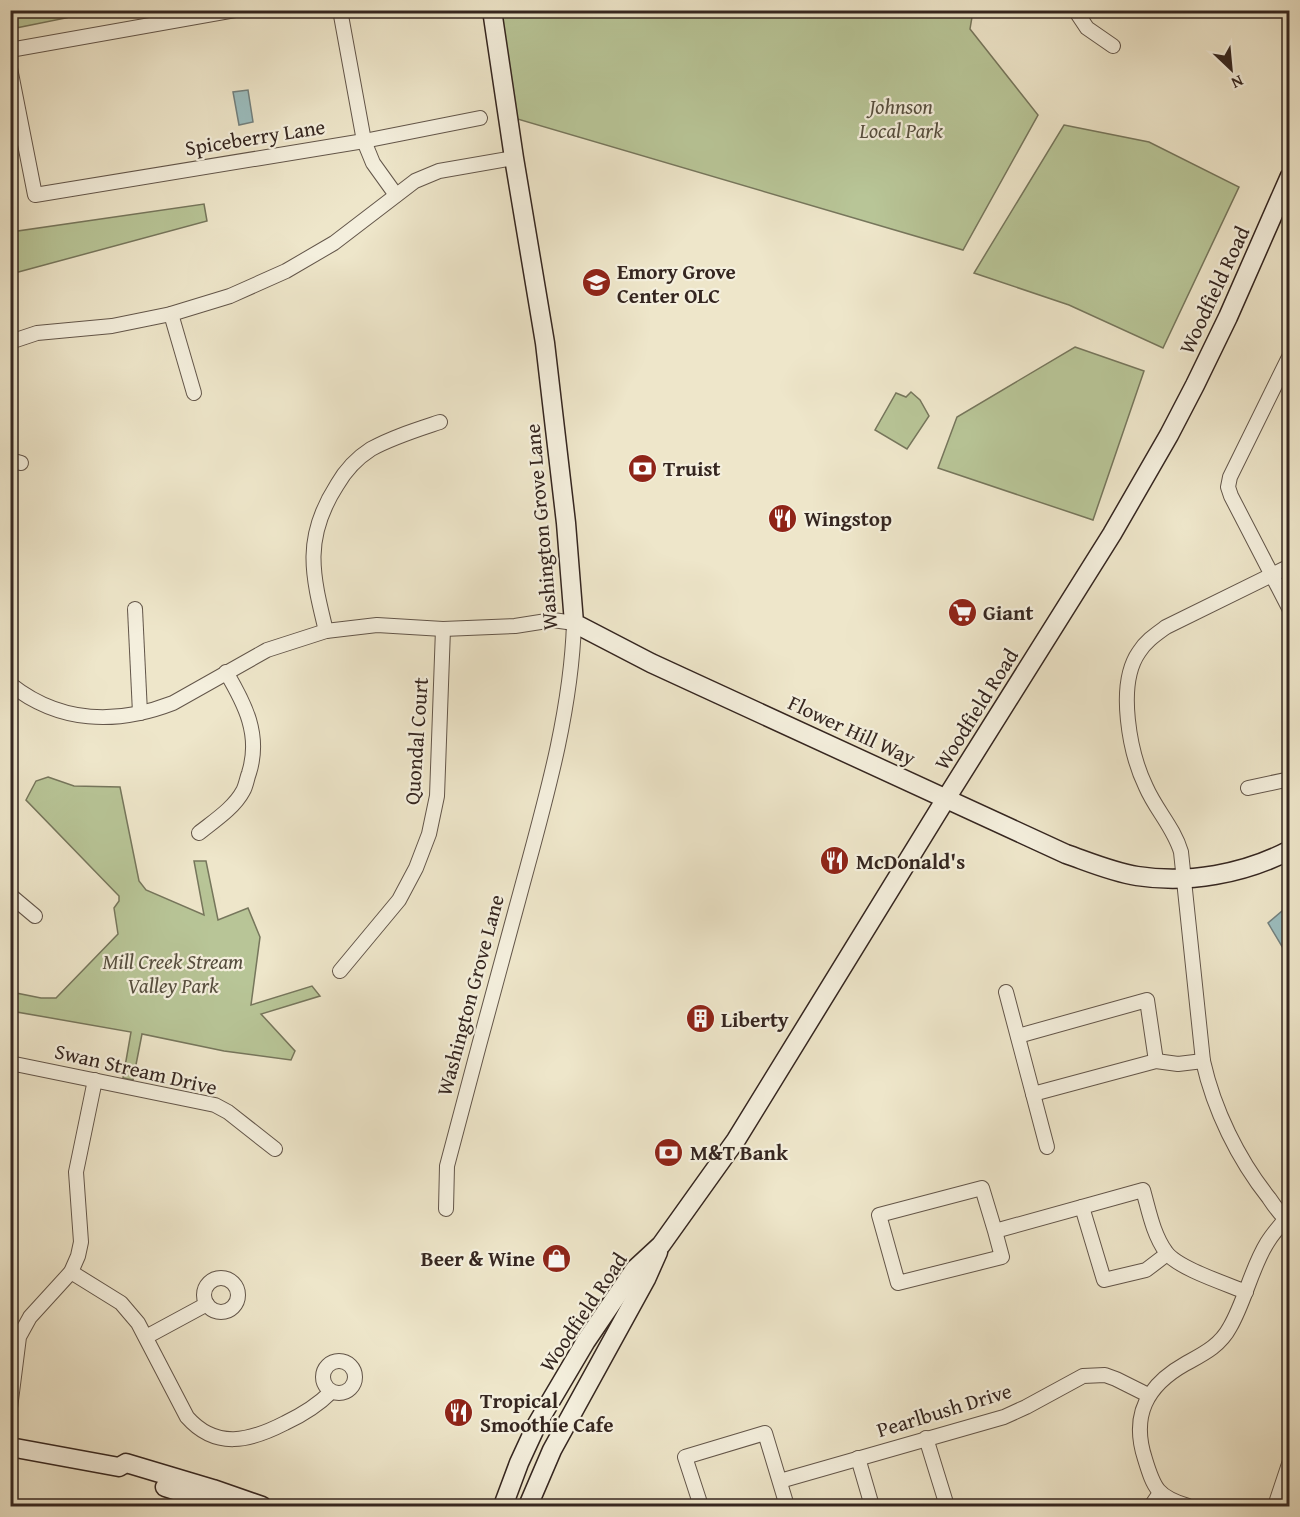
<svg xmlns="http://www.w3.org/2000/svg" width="1300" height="1517" viewBox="0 0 1300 1517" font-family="'Gentium Book Plus',serif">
<rect width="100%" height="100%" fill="#eee6ca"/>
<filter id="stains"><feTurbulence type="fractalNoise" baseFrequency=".00333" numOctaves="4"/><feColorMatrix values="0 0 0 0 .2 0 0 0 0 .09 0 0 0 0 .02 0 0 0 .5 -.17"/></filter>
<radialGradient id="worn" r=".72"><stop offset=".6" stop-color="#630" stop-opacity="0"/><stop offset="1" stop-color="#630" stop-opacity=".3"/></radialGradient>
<g fill="#b8c597" stroke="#76765c" stroke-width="1.5">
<path d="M 11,10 L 55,11 L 66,18 L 11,29 Z"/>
<path d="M 496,11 L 973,11 L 970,29 L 1038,115 L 963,250 L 514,118 Z"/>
<path d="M 1064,125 L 1149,142 L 1239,187 L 1163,348 L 1069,305 L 974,273 Z"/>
<path d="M 204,204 L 207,221 L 11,274 L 11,232 Z"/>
<path d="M 1075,347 L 1144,371 L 1093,520 L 938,468 L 957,417 Z"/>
<path d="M 911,392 L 920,400 L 929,416 L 907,449 L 875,430 L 896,393 L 906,397 Z"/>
<path d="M 48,777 L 74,786 L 120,787 L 139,881 L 146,890 L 204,915 L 194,861 L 206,861 L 218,920 L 248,908 L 260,937 L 251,1005 L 312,986 L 320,996 L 261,1014 L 295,1051 L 291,1060 L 224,1051 L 142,1034 L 133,1080 L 123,1078 L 131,1032 L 11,1011 L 11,992 L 41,998 L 56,998 L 118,934 L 114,908 L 119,901 L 119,896 L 26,800 L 36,781 Z"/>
</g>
<g fill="#9cbebf" stroke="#73817f" stroke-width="1.5">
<path d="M 248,90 L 253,122 L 239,125 L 233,92 Z"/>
<path d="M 1289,905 L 1290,966 L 1289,966 L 1283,948 L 1268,923 Z"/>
</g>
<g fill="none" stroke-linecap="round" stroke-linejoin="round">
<defs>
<g id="street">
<path d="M 340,10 L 364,141 L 373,163 L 396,195"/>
<path d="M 1075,10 L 1087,28 L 1113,46"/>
<path d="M 10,50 L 235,10"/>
<path d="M 10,68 L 35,195 L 364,141 L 480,118"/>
<path d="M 171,314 L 194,393"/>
<path d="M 10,342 L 37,333 L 112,326 L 171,314 L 230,296 L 286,271 L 334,243 L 415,181 L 439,171 L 514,158"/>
<path d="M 1290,355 L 1230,477 L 1228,487 L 1231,496 L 1290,610"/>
<path d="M 10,460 L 21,463"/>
<path d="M 1290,566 L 1166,627 C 1155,635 1146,641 1139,652 C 1116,685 1130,754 1146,787 C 1156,810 1174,828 1181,852 L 1203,1061 C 1214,1110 1238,1159 1269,1198 C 1275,1207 1281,1216 1290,1223"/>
<path d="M 135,609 L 140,713"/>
<path d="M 326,631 C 312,574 303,538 337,485 C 345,471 357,458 371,449 C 393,437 416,430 440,422"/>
<path d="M 10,684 C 59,723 116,725 173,703 L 267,650 L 326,631 L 377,625 L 443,629 L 515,626 L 553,620 L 574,623 C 571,715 544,805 520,894 C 495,985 471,1075 447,1166 L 446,1209"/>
<path d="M 1248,788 L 1290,779"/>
<path d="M 199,833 C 214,821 234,808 243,791 C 246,786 247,778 249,773 C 261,735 245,704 226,672"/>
<path d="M 10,895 L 35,916"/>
<path d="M 340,971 L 399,900 L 416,868 L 429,834 L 437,796 L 443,629"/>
<path d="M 1006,992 L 1033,1094 L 1156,1061 L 1178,1064 L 1203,1061"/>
<path d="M 1018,1036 L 1147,1000 L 1156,1061"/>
<path d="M 10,1063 L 215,1105 L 228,1112 L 275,1149"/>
<path d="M 1033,1094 L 1047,1147"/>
<path d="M 1082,1207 L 1104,1280 L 1146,1270 L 1167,1254"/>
<path d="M 995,1231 L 982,1188 L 879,1215 L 898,1283 L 1002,1257 L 995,1231 L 1143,1190 C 1149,1211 1153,1234 1166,1252 C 1177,1268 1227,1284 1246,1292"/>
<path d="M 71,1272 L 121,1303 L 138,1323 L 187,1417 C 216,1450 250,1441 285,1423 C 302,1415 317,1406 331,1392"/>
<circle cx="221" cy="1295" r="17"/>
<path d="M 146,1337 L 207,1304"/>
<circle cx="339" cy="1377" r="16"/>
<path d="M 10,1408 L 19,1337 L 30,1317 L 71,1272 L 78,1256 L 81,1242 L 76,1172 L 95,1080"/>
<path d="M 926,1438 L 947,1506"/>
<path d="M 858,1458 L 872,1506"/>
<path d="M 780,1481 L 1004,1417 L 1026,1407 L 1083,1376 L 1105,1375 L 1116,1379 L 1148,1395"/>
<path d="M 701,1506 L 685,1457 L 765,1433 L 787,1506"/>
<path d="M 1151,1506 L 1160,1493"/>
<path d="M 1188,1506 C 1158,1497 1154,1489 1145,1459 C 1131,1416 1146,1386 1185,1364 C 1203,1354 1220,1346 1230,1327 C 1245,1301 1251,1269 1267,1243 C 1273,1233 1282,1223 1290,1214"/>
<path d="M 1275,1506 L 1290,1461"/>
</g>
<g id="secondary">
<path d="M 492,10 L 514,158 L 545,343 L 566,523 L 574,623 L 651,663 L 1066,854 C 1089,862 1112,872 1137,876 C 1188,884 1244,874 1290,850"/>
<path d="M 10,1447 L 119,1467 L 126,1463 L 213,1489 L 262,1506"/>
<path d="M 165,1487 L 224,1506"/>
<path d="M 503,1506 L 519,1463 L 537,1424 L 586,1341 L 635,1269 L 661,1245 L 736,1140 L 947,797 L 1112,534 L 1169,435 L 1195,385 L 1228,317 L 1290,176"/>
<path d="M 528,1506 L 552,1450 L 646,1279 L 658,1252"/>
</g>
</defs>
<use href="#street" stroke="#63564a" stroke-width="16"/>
<use href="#secondary" stroke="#352620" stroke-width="21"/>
<use href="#street" stroke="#f4efdd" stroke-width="14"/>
<use href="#secondary" stroke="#f4efdd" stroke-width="18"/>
</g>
<defs>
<symbol id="school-disc" viewBox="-11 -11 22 22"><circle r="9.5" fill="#8f2418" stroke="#f4efdd"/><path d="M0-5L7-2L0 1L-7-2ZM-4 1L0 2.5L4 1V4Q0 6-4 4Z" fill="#fff"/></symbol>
<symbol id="bank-disc" viewBox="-11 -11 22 22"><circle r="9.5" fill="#8f2418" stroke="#f4efdd"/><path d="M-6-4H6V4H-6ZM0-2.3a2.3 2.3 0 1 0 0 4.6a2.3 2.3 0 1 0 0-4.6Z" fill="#fff"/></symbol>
<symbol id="restaurant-disc" viewBox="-11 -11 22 22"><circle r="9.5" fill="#8f2418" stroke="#f4efdd"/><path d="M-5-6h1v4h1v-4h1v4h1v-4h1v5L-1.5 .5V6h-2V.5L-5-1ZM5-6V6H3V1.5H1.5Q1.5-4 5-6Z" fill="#fff"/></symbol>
<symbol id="supermarket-disc" viewBox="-11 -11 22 22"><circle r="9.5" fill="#8f2418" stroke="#f4efdd"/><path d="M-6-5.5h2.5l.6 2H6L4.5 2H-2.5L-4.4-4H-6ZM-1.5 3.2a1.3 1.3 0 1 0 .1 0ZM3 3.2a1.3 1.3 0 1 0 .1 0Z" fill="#fff"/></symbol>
<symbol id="building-disc" viewBox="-11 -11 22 22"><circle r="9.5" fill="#8f2418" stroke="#f4efdd"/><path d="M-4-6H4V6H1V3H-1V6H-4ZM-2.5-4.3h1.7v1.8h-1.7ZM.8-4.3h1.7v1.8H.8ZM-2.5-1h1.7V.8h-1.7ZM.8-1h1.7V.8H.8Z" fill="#fff"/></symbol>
<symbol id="shop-disc" viewBox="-11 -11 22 22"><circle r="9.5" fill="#8f2418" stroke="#f4efdd"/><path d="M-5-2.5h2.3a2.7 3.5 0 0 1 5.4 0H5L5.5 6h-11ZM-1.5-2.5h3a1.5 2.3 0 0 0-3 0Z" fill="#fff"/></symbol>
</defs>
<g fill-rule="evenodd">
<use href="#school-disc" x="580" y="266" width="33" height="33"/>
<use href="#bank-disc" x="626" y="452" width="33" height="33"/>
<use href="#restaurant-disc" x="766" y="502" width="33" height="33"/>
<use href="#supermarket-disc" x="946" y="596" width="33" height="33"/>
<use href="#restaurant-disc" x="818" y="844" width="33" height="33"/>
<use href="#building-disc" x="684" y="1002" width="33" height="33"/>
<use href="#bank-disc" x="652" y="1136" width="33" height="33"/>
<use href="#shop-disc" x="540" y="1242" width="33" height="33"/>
<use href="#restaurant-disc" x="442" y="1396" width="33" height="33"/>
</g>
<g text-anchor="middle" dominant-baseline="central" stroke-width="4.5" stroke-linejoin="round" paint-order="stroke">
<g font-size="21" font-style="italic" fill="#564e3e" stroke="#f4efdd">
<text x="901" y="106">Johnson<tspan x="901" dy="24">Local Park</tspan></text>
<text x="173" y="961">Mill Creek Stream<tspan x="173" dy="24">Valley Park</tspan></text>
</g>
<g font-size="21" fill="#352620" stroke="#f4efdd">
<text transform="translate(255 137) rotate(-9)">Spiceberry Lane</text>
<text transform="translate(1214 290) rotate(-65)">Woodfield Road</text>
<text transform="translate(541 527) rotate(-95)">Washington Grove Lane</text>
<text transform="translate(976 709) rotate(-58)">Woodfield Road</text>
<text transform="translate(852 730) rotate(25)">Flower Hill Way</text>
<text transform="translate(416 741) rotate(-86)">Quondal Court</text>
<text transform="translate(470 995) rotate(-75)">Washington Grove Lane</text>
<text transform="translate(136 1069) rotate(13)">Swan Stream Drive</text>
<text transform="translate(583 1312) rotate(-56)">Woodfield Road</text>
<text transform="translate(944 1410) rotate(-17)">Pearlbush Drive</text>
</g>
<g font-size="21" font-weight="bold" fill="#352620" stroke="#f4efdd" text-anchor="start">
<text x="617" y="271">Emory Grove<tspan x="617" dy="24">Center OLC</tspan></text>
<text x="663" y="468">Truist</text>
<text x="804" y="518">Wingstop</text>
<text x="983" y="612">Giant</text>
<text x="856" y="861">McDonald's</text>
<text x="721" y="1019">Liberty</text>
<text x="690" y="1152">M&amp;T Bank</text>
<text x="535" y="1258" text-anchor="end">Beer &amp; Wine</text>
<text x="480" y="1400">Tropical<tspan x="480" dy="24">Smoothie Cafe</tspan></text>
</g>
</g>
<rect width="1300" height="1517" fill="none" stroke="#eee6ca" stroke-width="36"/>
<rect x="12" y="12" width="1276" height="1493" fill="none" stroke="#352620" stroke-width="3"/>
<rect x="18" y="18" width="1264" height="1481" fill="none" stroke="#352620" stroke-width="1.5"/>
<g transform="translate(1231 69) rotate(154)" stroke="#f4efdd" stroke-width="4.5" paint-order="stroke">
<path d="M0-4.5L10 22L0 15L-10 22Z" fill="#352620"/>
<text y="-9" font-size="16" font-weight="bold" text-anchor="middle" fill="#352620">N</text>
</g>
<rect width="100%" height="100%" filter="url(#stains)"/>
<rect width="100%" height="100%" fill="url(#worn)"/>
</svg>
